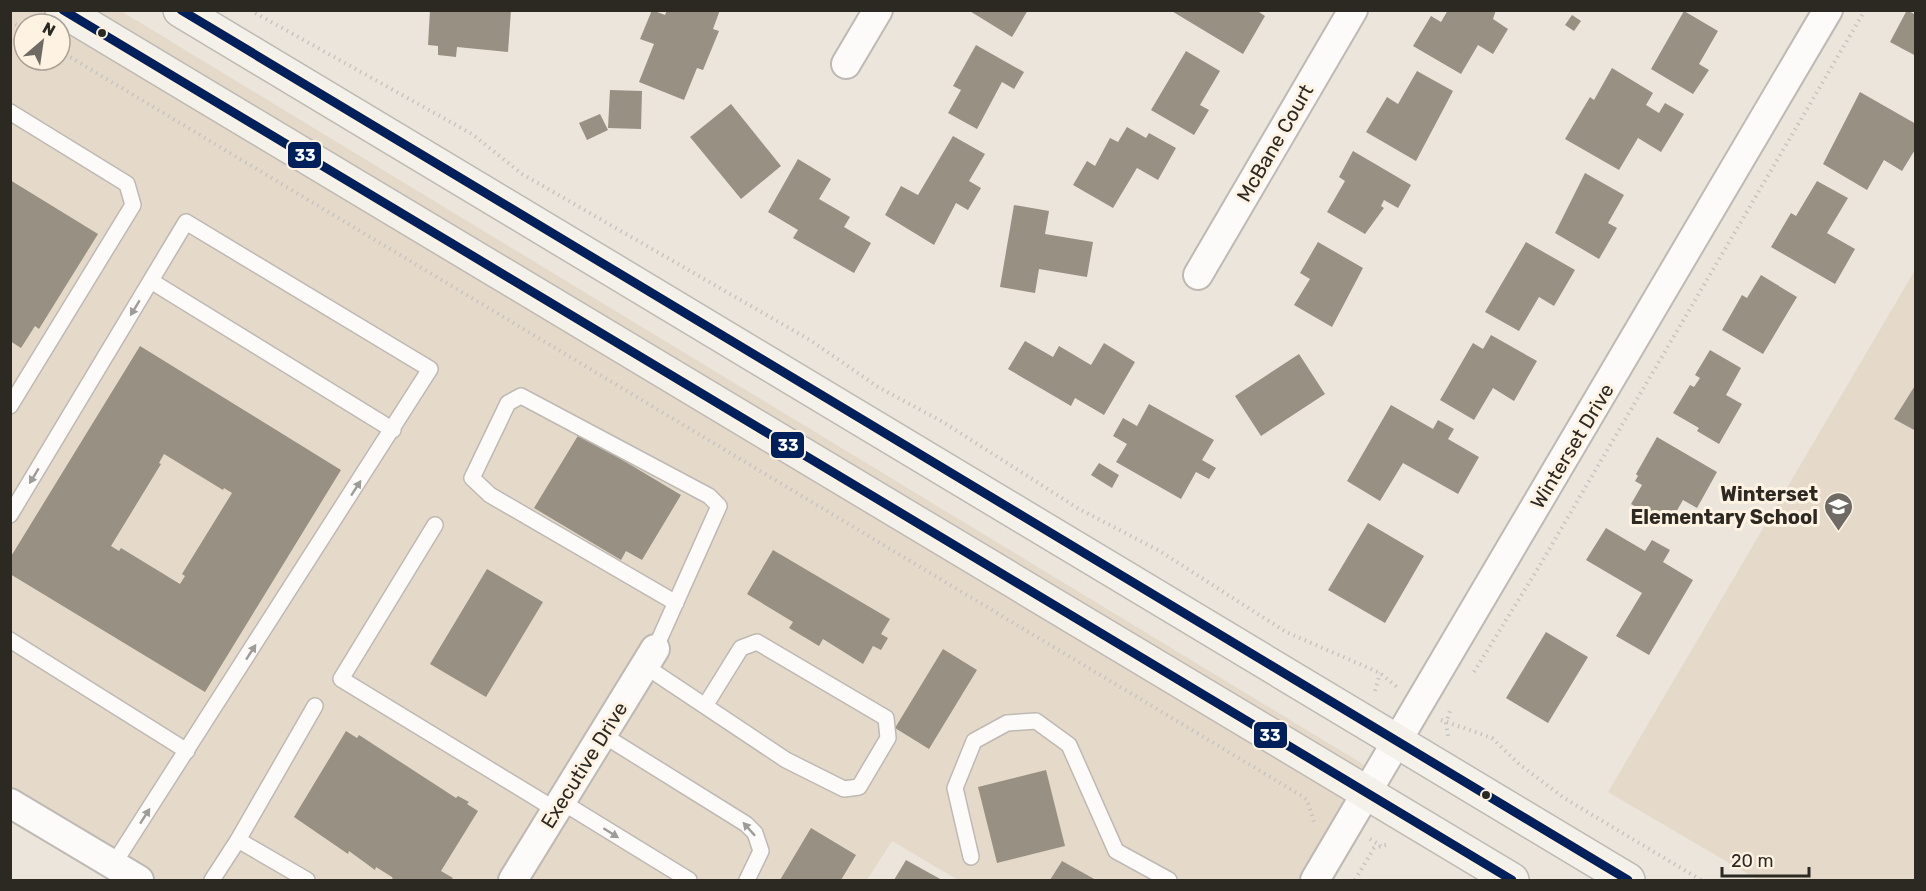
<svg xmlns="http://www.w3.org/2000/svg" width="1926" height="891" viewBox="0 0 1926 891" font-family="Rubik,sans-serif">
<rect width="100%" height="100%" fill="#ebe5dc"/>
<g fill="#e5daca" fill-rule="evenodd">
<path d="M 10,11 L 121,11 L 1384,777 L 1322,880 L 958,880 L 892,841 L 867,880 L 129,880 L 11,797 ZM 24,24 L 60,24 L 60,60 L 24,60 Z"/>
<path d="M 1915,270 L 1915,880 L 1758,880 L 1608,792 Z"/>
</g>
<g fill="#989083" fill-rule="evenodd">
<path d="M 430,10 L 511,10 L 508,52 L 457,47 L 456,57 L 438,55 L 438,46 L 428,45 Z"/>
<path d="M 652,10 L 665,15 L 667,10 L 720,10 L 713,29 L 719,31 L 703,70 L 697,68 L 684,100 L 639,82 L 654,44 L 640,39 Z"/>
<path d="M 968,10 L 1028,10 L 1012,37 Z"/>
<path d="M 1170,10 L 1256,10 L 1265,16 L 1243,54 Z"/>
<path d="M 1448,10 L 1496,10 L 1493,19 L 1508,29 L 1493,54 L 1478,45 L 1461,74 L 1413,46 L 1431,16 L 1441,22 Z"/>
<path d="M 1907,10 L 1916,15 L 1916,56 L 1890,42 Z"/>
<path d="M 1684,11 L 1718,31 L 1699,64 L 1709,70 L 1693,94 L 1651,69 Z"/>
<path d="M 1572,15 L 1581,21 L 1574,31 L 1565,25 Z"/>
<path d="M 976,45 L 1024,72 L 1014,89 L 1002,82 L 977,129 L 948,113 L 961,90 L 953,86 Z"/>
<path d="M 1186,51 L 1220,71 L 1200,105 L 1209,110 L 1194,135 L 1151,110 Z"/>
<path d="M 1612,68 L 1653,93 L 1646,105 L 1659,113 L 1665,103 L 1684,114 L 1661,152 L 1638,138 L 1619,170 L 1565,139 L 1590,97 L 1594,100 Z"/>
<path d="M 1417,71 L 1453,91 L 1416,161 L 1366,132 L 1387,97 L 1398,104 Z"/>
<path d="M 610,90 L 642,91 L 641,129 L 608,128 Z"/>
<path d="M 1860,92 L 1916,124 L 1916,148 L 1902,171 L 1884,160 L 1867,190 L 1823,164 Z"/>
<path d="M 731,104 L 781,166 L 741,199 L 690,137 Z"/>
<path d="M 600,114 L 608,130 L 587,140 L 579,123 Z"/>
<path d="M 1127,127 L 1146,138 L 1149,133 L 1176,148 L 1158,180 L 1137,168 L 1113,208 L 1073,185 L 1087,161 L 1095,166 L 1110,138 L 1118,142 Z"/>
<path d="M 953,136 L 985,154 L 969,181 L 981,188 L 968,210 L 956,203 L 934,245 L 885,215 L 901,186 L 918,195 Z"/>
<path d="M 1353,151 L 1411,185 L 1398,208 L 1384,200 L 1381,206 L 1384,208 L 1365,234 L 1327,212 L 1345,181 L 1339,177 Z"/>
<path d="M 798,159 L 831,179 L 819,199 L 850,217 L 844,227 L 871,243 L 854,273 L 793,238 L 798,230 L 768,212 Z"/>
<path d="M 1585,173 L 1624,195 L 1608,223 L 1617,228 L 1599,259 L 1555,233 Z"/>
<path d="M 10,180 L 98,234 L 39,329 L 35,326 L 21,348 L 10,341 Z"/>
<path d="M 1817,181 L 1848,198 L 1827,233 L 1855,249 L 1835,284 L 1771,247 L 1791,213 L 1796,216 Z"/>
<path d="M 1014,205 L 1049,211 L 1045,234 L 1093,242 L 1087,277 L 1039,269 L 1035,293 L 1000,287 Z"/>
<path d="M 1318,242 L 1363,268 L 1332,327 L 1294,305 L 1310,279 L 1300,273 Z"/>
<path d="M 1526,242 L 1575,270 L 1554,306 L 1539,297 L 1519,331 L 1485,312 Z"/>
<path d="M 1761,275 L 1797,297 L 1763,354 L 1722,330 L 1742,295 L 1747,298 Z"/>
<path d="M 1491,335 L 1537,361 L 1514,401 L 1493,388 L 1474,420 L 1440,400 L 1473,343 L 1483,349 Z"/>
<path d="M 1025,341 L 1053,357 L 1059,346 L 1091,365 L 1104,343 L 1135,362 L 1104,415 L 1075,398 L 1071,406 L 1008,369 Z"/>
<path d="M 140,346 L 341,470 L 205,692 L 10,574 L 10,558 ZM 164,454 L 223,490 L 224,488 L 232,493 L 182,574 L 185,576 L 180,584 L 121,548 L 119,551 L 111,546 L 161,464 L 159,463 Z"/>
<path d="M 1710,350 L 1741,368 L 1726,395 L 1742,404 L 1719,444 L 1697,431 L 1699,428 L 1673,413 L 1690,385 L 1694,387 L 1700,378 L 1695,375 Z"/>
<path d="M 1299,354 L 1325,394 L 1261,436 L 1235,396 Z"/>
<path d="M 1916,384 L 1916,431 L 1894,419 Z"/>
<path d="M 1149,404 L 1214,440 L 1202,460 L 1216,468 L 1209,479 L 1196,472 L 1181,499 L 1116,462 L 1127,444 L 1113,436 L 1123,418 L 1137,426 Z"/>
<path d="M 1391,405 L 1433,429 L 1438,420 L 1454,429 L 1448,439 L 1479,457 L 1458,494 L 1403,463 L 1380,501 L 1347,481 Z"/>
<path d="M 579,434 L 681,495 L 642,560 L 626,551 L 621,560 L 534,508 Z"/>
<path d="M 1657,437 L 1717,472 L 1697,508 L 1683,500 L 1668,526 L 1631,504 L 1642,485 L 1635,481 L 1638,476 L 1636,474 Z"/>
<path d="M 1099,463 L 1119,475 L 1112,488 L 1091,475 Z"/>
<path d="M 1368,523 L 1424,556 L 1385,623 L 1328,590 Z"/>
<path d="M 1606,528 L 1645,551 L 1652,540 L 1670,550 L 1663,562 L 1693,580 L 1649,655 L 1616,636 L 1642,593 L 1586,560 Z"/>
<path d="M 773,550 L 890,619 L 881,634 L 888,638 L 881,650 L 873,646 L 863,664 L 823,639 L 819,646 L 789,628 L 793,622 L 747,594 Z"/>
<path d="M 487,569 L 543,602 L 486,697 L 430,664 Z"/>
<path d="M 1546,632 L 1588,657 L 1548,723 L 1506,698 Z"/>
<path d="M 943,649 L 977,670 L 929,749 L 895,728 Z"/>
<path d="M 346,731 L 357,738 L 359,735 L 456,798 L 458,796 L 469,802 L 467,804 L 478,811 L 441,871 L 453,878 L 451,880 L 393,880 L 392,877 L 376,867 L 375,870 L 349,851 L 348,854 L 294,817 Z"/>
<path d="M 1046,770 L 1065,846 L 997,863 L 978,787 Z"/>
<path d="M 811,828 L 856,855 L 841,880 L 780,880 Z"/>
<path d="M 906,860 L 942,880 L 894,880 Z"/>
<path d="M 1062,861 L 1096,880 L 1050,880 Z"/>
</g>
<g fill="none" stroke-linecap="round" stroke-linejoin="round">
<defs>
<g id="service">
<path d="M 10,112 L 127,184 L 133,205 L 10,406"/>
<path d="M 151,281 L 393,430"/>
<path d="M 10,515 L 186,222 L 430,369 L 113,865"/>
<path d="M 435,525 L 341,679 L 556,810"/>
<path d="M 10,640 L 187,751"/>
<path d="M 655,649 L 719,506 L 709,496 L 521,396 L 508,403 L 472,478 L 490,495 L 676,603"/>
<path d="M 645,666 L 786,760 L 844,789 L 859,787 L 888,738 L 886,718 L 757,642 L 741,648 L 705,706"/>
<path d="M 603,735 L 746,824 L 755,833 L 761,851 L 747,880"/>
<path d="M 562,802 L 689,880"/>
<path d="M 238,840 L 315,706"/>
<path d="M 971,857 L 955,788 L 974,741 L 1007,723 L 1036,721 L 1069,745 L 1116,851 L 1169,880"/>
<path d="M 212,880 L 238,840 L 307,880"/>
</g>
<g id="minor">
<path d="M 846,64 L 878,10"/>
<path d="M 1198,275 L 1353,10"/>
<path d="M 10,803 L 139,880"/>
<path d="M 513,880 L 655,649"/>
<path d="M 1315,880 L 1828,10"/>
</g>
<g id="secondary">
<path d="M 62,10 L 1512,880"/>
<path d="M 180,10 L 1628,880"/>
</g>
</defs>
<use href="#service" stroke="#beb9b2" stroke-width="18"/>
<use href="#minor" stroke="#beb9b2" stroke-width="32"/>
<use href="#secondary" stroke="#beb9b2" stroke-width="36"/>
<g stroke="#c7c5c2" stroke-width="4" stroke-dasharray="1.5 4.5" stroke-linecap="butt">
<path d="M 250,10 L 472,134 L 522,174 L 810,340 L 878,387 L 943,422 L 1079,509 L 1158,550 L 1286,632 L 1380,673 L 1397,687"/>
<path d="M 10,21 L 24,29"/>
<path d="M 60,51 L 1302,796 L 1307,800 L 1315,825"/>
<path d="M 1474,672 L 1537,570 L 1865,10"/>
<path d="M 1375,691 L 1380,673"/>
<path d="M 1441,720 L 1492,738 L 1519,764 L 1564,798 L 1701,880"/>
<path d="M 1448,736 L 1446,723 L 1450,711"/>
<path d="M 1370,839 L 1381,846"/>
<path d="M 1355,880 L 1374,848 L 1389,844"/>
</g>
<use href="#service" stroke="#fcfbfa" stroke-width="15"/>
<use href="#minor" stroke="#fcfbfa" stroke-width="28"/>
<use href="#secondary" stroke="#f4f1eb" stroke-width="33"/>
<defs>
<g id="bus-1">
<path d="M 63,10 L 1512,880"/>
<path d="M 181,10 L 1628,880"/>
</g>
</defs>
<use href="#bus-1" stroke="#fef3e3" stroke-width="14"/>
<use href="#bus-1" stroke="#00205b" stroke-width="9"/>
</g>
<defs><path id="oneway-solid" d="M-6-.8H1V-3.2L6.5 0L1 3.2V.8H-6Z" transform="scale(1.5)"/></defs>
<g fill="#9e9c99">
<use href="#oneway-solid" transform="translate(135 308) rotate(121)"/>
<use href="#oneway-solid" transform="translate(34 476) rotate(121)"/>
<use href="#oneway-solid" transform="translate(356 488) rotate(-57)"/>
<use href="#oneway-solid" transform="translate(251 652) rotate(-57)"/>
<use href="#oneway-solid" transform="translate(145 816) rotate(-57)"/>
<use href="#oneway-solid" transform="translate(749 829) rotate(-132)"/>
<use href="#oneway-solid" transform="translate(611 833) rotate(32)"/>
</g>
<defs>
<symbol id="school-pin" viewBox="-11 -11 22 30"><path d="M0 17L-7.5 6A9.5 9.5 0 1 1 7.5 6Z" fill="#6f6a63" stroke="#fef3e3"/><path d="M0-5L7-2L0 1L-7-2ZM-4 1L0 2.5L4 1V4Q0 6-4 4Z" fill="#fff"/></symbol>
</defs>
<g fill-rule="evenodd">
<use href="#school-pin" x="1822" y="490" width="33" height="45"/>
</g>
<g fill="#2c2822" stroke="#fef3e3" stroke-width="2">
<circle cx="102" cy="33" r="5"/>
<circle cx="1486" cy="795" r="5"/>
</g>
<g text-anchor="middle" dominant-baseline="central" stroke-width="6" stroke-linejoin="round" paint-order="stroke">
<g font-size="20" fill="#2c2822" stroke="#fef3e3">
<text transform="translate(1275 143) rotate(-60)">McBane Court</text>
<text transform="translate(1572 446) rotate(-59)">Winterset Drive</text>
<text transform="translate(584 765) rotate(-58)">Executive Drive</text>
</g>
<g font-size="20" font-weight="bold" fill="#2c2822" stroke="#fef3e3" text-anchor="end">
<text x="1818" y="494">Winterset<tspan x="1818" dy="23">Elementary School</tspan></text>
</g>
</g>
<g stroke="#fef3e3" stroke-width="2">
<rect x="287" y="141" width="35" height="28" rx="6" fill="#00205b"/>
<rect x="770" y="431" width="35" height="28" rx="6" fill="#00205b"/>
<rect x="1253" y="721" width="35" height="28" rx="6" fill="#00205b"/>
</g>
<g font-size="16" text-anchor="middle" font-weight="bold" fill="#fff">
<text x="305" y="161">33</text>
<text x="788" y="451">33</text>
<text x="1270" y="741">33</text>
</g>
<rect width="1926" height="891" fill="none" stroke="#2c2822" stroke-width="24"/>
<g transform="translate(42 42) rotate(29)"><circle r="28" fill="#fef3e3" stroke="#aaa296" stroke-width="1.5"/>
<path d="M0-4.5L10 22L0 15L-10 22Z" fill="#6f6a63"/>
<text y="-9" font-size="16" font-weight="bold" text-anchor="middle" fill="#2c2822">N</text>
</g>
<path d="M1722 867v9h87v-9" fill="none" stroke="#2c2822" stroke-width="3"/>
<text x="1731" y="867" font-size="18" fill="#2c2822" stroke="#fef3e3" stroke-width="4.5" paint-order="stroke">20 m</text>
</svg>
